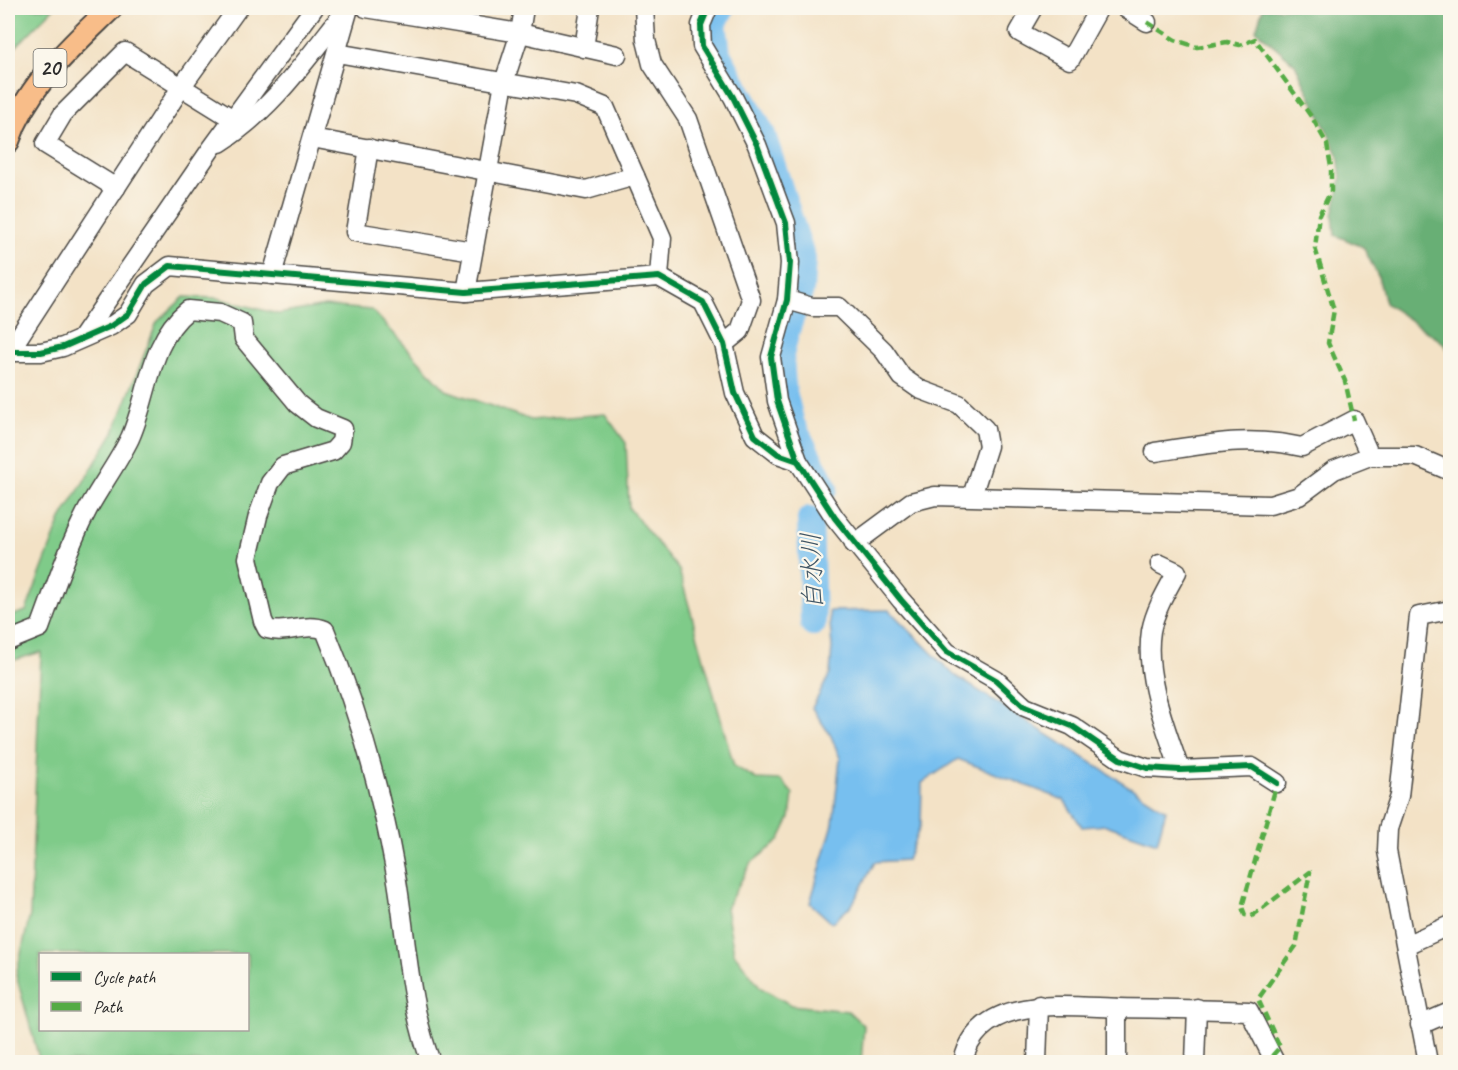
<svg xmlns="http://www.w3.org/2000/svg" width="1458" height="1070" viewBox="0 0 1458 1070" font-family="Caveat,'Klee One',sans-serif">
<rect width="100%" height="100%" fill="#fbf7ec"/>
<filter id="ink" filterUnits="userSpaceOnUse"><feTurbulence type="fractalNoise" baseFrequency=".0167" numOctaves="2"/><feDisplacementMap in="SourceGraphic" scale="12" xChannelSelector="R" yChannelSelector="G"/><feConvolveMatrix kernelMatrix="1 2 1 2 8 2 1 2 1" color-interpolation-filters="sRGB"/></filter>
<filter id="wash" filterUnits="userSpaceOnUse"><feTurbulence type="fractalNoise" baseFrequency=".008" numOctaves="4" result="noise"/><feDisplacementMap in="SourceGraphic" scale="24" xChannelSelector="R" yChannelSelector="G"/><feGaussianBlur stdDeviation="1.35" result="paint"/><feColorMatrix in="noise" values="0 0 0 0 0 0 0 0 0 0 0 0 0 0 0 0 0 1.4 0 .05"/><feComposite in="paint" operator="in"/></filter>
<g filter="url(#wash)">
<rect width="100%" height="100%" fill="#f3e2c6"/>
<g fill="#7fcb89" stroke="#557b5a" stroke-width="1.5" fill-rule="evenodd">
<path d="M 8,8 L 54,8 L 8,55 Z"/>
<path d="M 184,297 L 217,298 L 278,314 L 325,306 L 372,310 L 446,390 L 531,420 L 605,414 L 626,443 L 629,508 L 679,570 L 734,766 L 756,779 L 781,780 L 793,794 L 790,818 L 779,841 L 751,863 L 726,908 L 734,953 L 761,988 L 791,1005 L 848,1011 L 864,1026 L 861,1062 L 40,1062 L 16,975 L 30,915 L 41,652 L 8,662 L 8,617 L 26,611 L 61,519 L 114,432 L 157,322 ZM 40,954 L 248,954 L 248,1030 L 40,1030 Z"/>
</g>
<path fill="#67af75" stroke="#496d50" stroke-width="1.5" d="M 1263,8 L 1450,8 L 1450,352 L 1442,342 L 1385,303 L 1378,276 L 1363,247 L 1335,235 L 1333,215 L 1341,179 L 1338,154 L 1295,64 L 1256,30 Z"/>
<path fill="#77bfef" stroke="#51758d" stroke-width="1.5" d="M 889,610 L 954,675 L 1166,810 L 1157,843 L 1106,825 L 1082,827 L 1064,800 L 958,759 L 922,783 L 921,824 L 907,860 L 875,862 L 852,905 L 832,923 L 810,903 L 833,824 L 840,758 L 831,736 L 812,708 L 830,674 L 832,647 L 829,611 Z"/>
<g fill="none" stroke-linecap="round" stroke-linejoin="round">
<g stroke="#77bfef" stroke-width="26">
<path d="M 722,8 L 714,24 L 718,54 L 763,135 L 803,259 L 801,290 L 787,330 L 781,355 L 783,388 L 792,424 L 825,488"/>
<path d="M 810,519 L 813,623"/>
</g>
</g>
</g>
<g filter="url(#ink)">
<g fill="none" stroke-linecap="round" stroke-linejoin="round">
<defs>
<g id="minor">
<path d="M 366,8 L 520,33 L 617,55"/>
<path d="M 644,8 L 646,40 L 652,64 L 688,119 L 751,300 L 740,331 L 724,344"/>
<path d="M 708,8 L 701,25 L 702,46 L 733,97 L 757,145 L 786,223 L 790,263 L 787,300 L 771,357 L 777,401 L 798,461 L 835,518 L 901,600 L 947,652 L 996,680 L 1025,707 L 1072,726 L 1120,759 L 1147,768 L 1180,770 L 1252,767 L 1277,783"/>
<path d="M 1033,8 L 1019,32 L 1070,60 L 1099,8"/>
<path d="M 1125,8 L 1147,22"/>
<path d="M 584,48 L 590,8"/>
<path d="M 337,53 L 576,95 L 605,107 L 662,238 L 659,277"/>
<path d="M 312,138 L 586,190 L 635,176"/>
<path d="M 220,143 C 272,110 306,60 344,12"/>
<path d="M 369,148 L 355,232 L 473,251"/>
<path d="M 116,188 L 45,144 L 63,114 L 125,52 L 233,119"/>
<path d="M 272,275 L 349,8"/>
<path d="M 466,292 L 504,82 L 520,33 L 524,8"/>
<path d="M 787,300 L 812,307 L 839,307 L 884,351 L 902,377 L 919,389 L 959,404 L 985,429 L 988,446 L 972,496"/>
<path d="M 82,337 L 211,149 L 314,8"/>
<path d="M 8,352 L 41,352 L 63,347 L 111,326 L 128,314 L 146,284 L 170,266 L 466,292 L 659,277 L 703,302 L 724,344 L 735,393 L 755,436 L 778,454 L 798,461"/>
<path d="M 9,352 L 182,86 L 238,8"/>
<path d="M 1155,452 C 1209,444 1248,435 1302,447 L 1354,420 L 1370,456 L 1415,456 L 1450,471"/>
<path d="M 854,544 L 911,502 L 935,496 L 1270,505 L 1299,496 L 1334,470 L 1370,456"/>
<path d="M 1160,564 L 1177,572 C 1167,590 1155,610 1151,631 C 1144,677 1166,728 1180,770"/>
<path d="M 8,641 L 40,628 C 55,588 68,547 88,509 C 101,485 118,463 130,438 C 149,396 149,341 188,310 L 220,313 L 242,323 L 244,339 L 298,404 L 316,418 L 343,429 L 341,442 L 333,451 L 283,466 L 270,483 L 258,516 L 248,558 L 263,621 L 267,629 C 287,635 306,622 325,630 C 358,709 381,791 396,875 C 407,938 408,1002 431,1062"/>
<path d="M 1406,945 L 1450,925"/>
<path d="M 1420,1025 L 1450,1012"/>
<path d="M 963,1062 C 978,992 1067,1007 1120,1008 C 1163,1009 1206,1009 1249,1011 L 1275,1062"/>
<path d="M 1037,1062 L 1039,1005"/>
<path d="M 1117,1062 L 1117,1008"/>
<path d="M 1195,1062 L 1197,1008"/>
<path d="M 1428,1062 L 1387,851 L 1388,829 L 1399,796 L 1419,616 L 1450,610"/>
</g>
<path id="major" d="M 8,141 C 26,86 71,47 111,8"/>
</defs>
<use href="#minor" stroke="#494642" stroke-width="21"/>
<use href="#major" stroke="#494642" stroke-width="26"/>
<use href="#minor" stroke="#fff" stroke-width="18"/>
<use href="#major" stroke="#f8bd89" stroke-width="22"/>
<g stroke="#54ab44" stroke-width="4.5" stroke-dasharray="9 4.5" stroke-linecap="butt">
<path d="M 1147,22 L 1175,40 L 1197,47 L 1227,42 L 1240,45 L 1255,39 L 1313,119 L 1327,144 L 1331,167 L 1331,191 L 1319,215 L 1315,248 L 1334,310 L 1328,343 L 1345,381 L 1354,420"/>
<path d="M 1272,1056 L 1280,1047 L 1258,999 L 1296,946 L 1310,872 L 1252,916 L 1245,915 L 1242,907 L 1277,783"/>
</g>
<defs>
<g id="cycleway">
<path d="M 708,8 L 701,25 L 702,46 L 733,97 L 757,145 L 786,223 L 790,263 L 787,300 L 771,357 L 777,401 L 798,461 L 835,518 L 901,600 L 947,652 L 996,680 L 1025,707 L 1072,726 L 1120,759 L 1147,768 L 1180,770 L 1252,767 L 1277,783"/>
<path d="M 8,352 L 41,352 L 63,347 L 111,326 L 128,314 L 146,284 L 170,266 L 466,292 L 659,277 L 703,302 L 724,344 L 735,393 L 755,436 L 778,454 L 798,461"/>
</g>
</defs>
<use href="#cycleway" stroke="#fbf7ec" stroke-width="10"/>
<use href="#cycleway" stroke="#00873e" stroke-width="6"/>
</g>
</g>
<g text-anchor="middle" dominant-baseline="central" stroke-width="4.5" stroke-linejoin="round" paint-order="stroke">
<rect fill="#fbf7ec" stroke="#696865" stroke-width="1.5" x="33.5" y="49" width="33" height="38" rx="4.5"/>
<g font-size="22" font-weight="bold" fill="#2b2b2b">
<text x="50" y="68">20</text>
</g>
<g font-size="26" font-style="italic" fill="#425766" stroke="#fbf7ec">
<text transform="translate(812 571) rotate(-92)">白水川</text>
</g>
</g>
<rect width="1458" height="1070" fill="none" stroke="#fbf7ec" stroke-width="30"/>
<rect x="39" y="953" width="210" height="78" fill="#fbf7ec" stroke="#a8a59f" stroke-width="1.5"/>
<rect x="51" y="972" width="30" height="9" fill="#00873e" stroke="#a8a59f" stroke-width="1.5"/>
<text x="93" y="983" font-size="18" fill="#2b2b2b">Cycle path</text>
<rect x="51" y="1002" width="30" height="9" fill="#54ab44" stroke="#a8a59f" stroke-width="1.5"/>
<text x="93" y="1013" font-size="18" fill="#2b2b2b">Path</text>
</svg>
